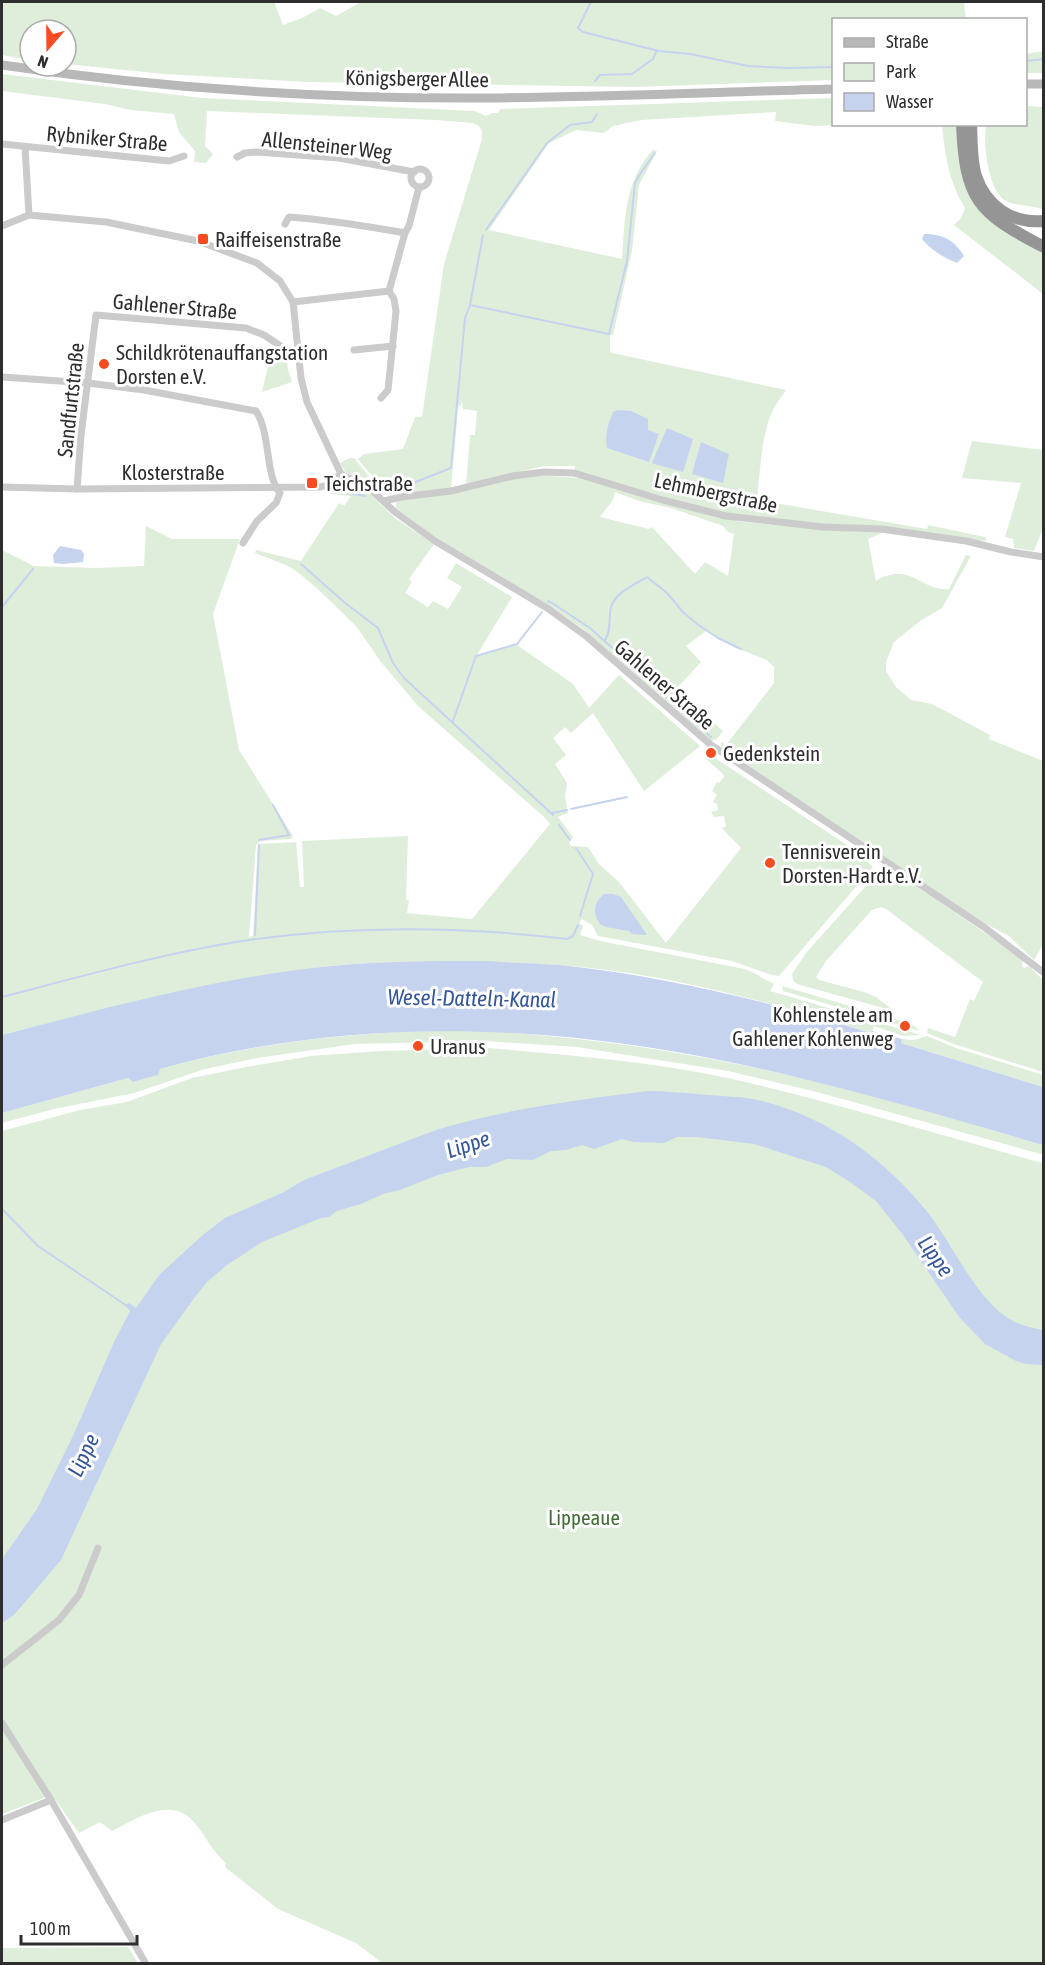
<svg xmlns="http://www.w3.org/2000/svg" width="1045" height="1965" viewBox="0 0 1045 1965" font-family="'Asap Condensed',sans-serif">
<rect width="100%" height="100%" fill="#fff"/>
<g fill="#dfeddb" fill-rule="evenodd">
<path d="M 2,2 L 274,2 L 283,25 L 302,18 L 320,8 L 336,16 L 361,2 L 964,2 L 966,19 L 834,20 L 833,80 L 635,87 L 309,82 L 164,74 L 66,64 L 66,30 L 30,30 L 30,60 L 2,55 Z"/>
<path d="M 1043,51 L 1043,73 L 1026,73 L 1026,54 Z"/>
<path d="M 2,74 L 202,98 L 475,111 L 486,116 L 492,113 L 498,113 L 500,109 L 833,98 L 834,124 L 843,125 L 814,126 L 775,121 L 776,112 L 641,120 L 613,126 L 604,133 L 576,130 L 549,143 L 489,230 L 622,259 C 625,221 624,185 650,153 L 653,150 L 657,151 L 639,185 L 632,251 L 613,335 L 610,335 L 610,351 L 612,353 L 786,390 C 782,397 776,403 773,410 C 761,434 760,474 757,500 L 927,529 L 928,525 L 985,537 L 987,541 L 811,525 L 725,513 L 574,472 L 575,466 L 544,466 L 466,485 L 470,435 L 475,435 L 477,411 L 463,409 L 462,402 L 458,409 L 451,489 C 397,496 395,505 358,459 L 364,454 L 403,449 L 415,417 L 422,417 L 444,264 L 482,139 L 482,131 L 479,126 L 473,123 L 435,120 L 207,111 L 205,146 L 213,154 L 206,163 L 194,162 L 195,151 L 179,132 L 174,114 L 131,110 L 105,104 L 2,91 Z"/>
<path d="M 1026,106 L 1043,107 L 1043,210 C 1032,204 1018,207 1006,201 C 988,191 983,144 986,125 L 1026,124 Z"/>
<path d="M 942,125 L 958,125 L 963,175 L 1043,252 L 1043,294 L 954,225 L 961,218 L 965,208 C 949,182 945,155 942,125 Z"/>
<path d="M 286,352 L 288,370 L 292,382 L 262,392 L 270,358 Z"/>
<path d="M 972,441 L 1043,450 L 1043,528 L 1034,551 L 1014,548 L 1013,539 L 1005,537 L 1021,483 L 962,478 Z"/>
<path d="M 350,458 L 354,458 L 383,494 L 345,472 L 340,463 Z"/>
<path d="M 536,475 L 580,478 L 742,522 L 863,532 L 884,532 L 868,539 L 876,581 C 910,560 921,592 949,589 L 966,555 L 971,556 L 942,608 L 920,621 L 894,642 L 886,662 L 886,671 L 896,687 L 911,700 L 932,704 L 990,735 L 989,739 L 1043,761 L 1044,943 L 1034,960 L 1009,936 L 986,924 L 721,749 L 721,742 L 726,745 L 774,683 L 774,667 L 767,660 L 734,647 L 706,631 L 686,646 L 701,662 L 676,689 L 723,731 L 717,739 L 711,741 L 582,628 L 560,613 L 432,535 L 396,508 L 396,503 L 399,499 ZM 615,492 L 639,501 L 671,508 L 723,526 L 728,532 L 734,534 L 728,576 L 705,562 L 695,574 L 652,527 L 649,529 L 600,517 L 613,500 Z"/>
<path d="M 343,481 L 370,494 L 395,518 L 434,544 L 409,579 L 412,582 L 405,593 L 428,607 L 433,601 L 448,609 L 462,587 L 447,578 L 456,563 L 512,597 L 477,655 L 517,645 L 573,684 L 589,708 L 619,675 L 700,746 L 644,791 L 593,713 L 571,733 L 565,727 L 553,738 L 566,755 L 555,764 L 567,783 L 565,797 L 568,813 L 558,817 L 573,837 L 569,843 L 571,846 L 588,847 L 599,864 L 619,882 L 666,943 L 741,848 L 722,828 L 726,826 L 724,816 L 714,817 L 711,812 L 718,810 L 717,804 L 713,802 L 717,795 L 712,791 L 717,782 L 719,783 L 724,777 L 723,774 L 706,759 L 715,758 L 853,849 L 873,867 L 779,976 L 772,975 L 732,961 L 598,936 L 592,925 L 582,919 L 579,923 L 583,926 L 580,935 L 600,941 L 745,969 C 756,973 763,979 774,984 L 770,991 L 921,1035 L 903,1036 L 874,1026 L 872,1033 C 770,1003 664,972 557,965 C 526,963 493,964 462,963 C 418,962 374,961 330,966 C 218,978 110,1008 2,1035 L 2,550 L 34,566 L 96,568 L 144,566 L 146,526 L 172,539 L 240,539 L 213,614 L 239,750 L 293,836 L 290,839 L 260,841 L 256,845 L 249,937 L 253,936 L 258,844 L 296,842 L 300,887 L 304,887 L 302,841 L 408,836 L 406,899 L 409,901 L 407,913 L 472,919 L 550,824 L 543,816 L 418,706 L 381,662 L 356,626 L 321,592 L 299,573 L 286,565 L 255,553 L 256,550 L 301,561 L 339,503 L 344,506 L 351,496 L 331,494 L 331,487 Z"/>
<path d="M 888,866 L 1023,959 L 1022,966 L 1024,968 L 1029,966 L 1043,980 L 1043,1072 L 954,1044 L 927,1033 L 928,1028 L 955,1037 L 970,999 L 974,1001 L 983,982 L 886,909 L 881,907 L 872,910 L 826,961 L 816,977 L 819,980 L 864,992 L 876,997 L 894,1011 L 797,984 L 793,980 L 792,974 L 806,953 L 882,868 Z"/>
<path d="M 782,986 L 901,1021 L 914,1026 L 920,1031 L 783,991 Z"/>
<path d="M 468,1030 C 584,1036 697,1053 810,1080 C 889,1099 966,1123 1043,1145 L 1044,1155 L 817,1092 L 728,1071 L 577,1047 L 485,1041 L 355,1044 L 257,1058 L 205,1069 L 134,1093 L 54,1109 L 2,1123 L 2,1113 L 128,1078 L 133,1082 L 157,1075 L 160,1069 C 261,1041 363,1031 468,1030 Z"/>
<path d="M 927,1036 L 956,1048 L 1043,1075 L 1043,1087 L 901,1043 L 902,1039 L 914,1040 Z"/>
<path d="M 489,1048 C 568,1055 650,1061 728,1078 C 834,1102 938,1135 1043,1163 L 1043,1963 L 382,1963 L 356,1943 L 278,1909 L 225,1867 L 226,1863 C 211,1850 206,1836 194,1822 C 171,1795 136,1819 112,1831 L 100,1822 L 79,1833 L 52,1795 L 2,1814 L 2,1131 L 80,1110 L 127,1102 L 192,1078 L 246,1067 L 311,1056 L 381,1051 Z"/>
<path d="M 128,1947 L 138,1963 L 2,1963 L 2,1948 Z"/>
</g>
<g fill="#c5d3ef">
<path d="M 924,234 C 943,234 954,240 964,256 L 957,263 C 943,257 932,251 922,239 Z"/>
<path d="M 617,410 L 631,411 L 648,419 L 648,430 L 659,434 L 649,462 L 607,448 C 605,434 608,424 613,412 Z"/>
<path d="M 667,428 L 693,439 L 683,472 L 652,463 Z"/>
<path d="M 701,442 L 729,454 L 723,483 L 692,474 Z"/>
<path d="M 60,546 L 81,550 L 84,554 L 83,562 L 63,564 L 54,563 L 53,555 Z"/>
<path d="M 604,894 L 613,894 L 621,897 L 647,935 L 632,934 L 629,931 L 606,927 L 600,924 C 592,913 594,902 604,894 Z"/>
<path d="M 486,961 C 510,963 535,963 559,965 C 666,976 769,1002 871,1033 L 872,1031 L 902,1039 L 901,1043 L 1043,1087 L 1043,1145 C 967,1123 890,1100 812,1081 C 596,1026 377,1009 160,1069 L 158,1075 L 133,1082 L 128,1078 L 2,1113 L 2,1035 C 110,1007 219,977 331,966 C 383,961 435,961 486,961 Z"/>
<path d="M 648,1091 C 665,1091 682,1093 698,1094 C 716,1096 735,1096 753,1099 C 824,1114 884,1158 929,1214 C 953,1245 978,1303 1013,1321 C 1022,1326 1033,1328 1043,1330 L 1043,1365 L 1026,1364 L 1016,1361 L 985,1344 L 960,1318 L 903,1235 L 876,1201 L 850,1182 L 826,1167 L 754,1144 L 697,1137 L 677,1137 L 664,1143 L 634,1142 L 622,1139 L 594,1149 L 582,1145 L 566,1150 L 551,1151 L 533,1160 L 507,1159 L 486,1167 L 469,1167 L 438,1175 L 400,1190 L 383,1194 L 361,1204 L 337,1211 L 329,1217 L 321,1218 L 262,1242 L 227,1265 L 207,1282 L 195,1297 L 161,1344 L 61,1560 L 14,1615 L 2,1623 L 2,1559 L 37,1509 L 72,1438 L 114,1342 L 130,1311 L 125,1305 L 129,1303 L 136,1308 L 160,1274 L 204,1234 L 225,1218 L 284,1192 L 304,1180 L 436,1130 C 505,1109 577,1100 648,1091 Z"/>
</g>
<g fill="none" stroke-linecap="round" stroke-linejoin="round">
<g stroke="#c5d3ef" stroke-width="2">
<path d="M 591,2 L 578,28 L 583,32 L 659,51 L 690,54 L 748,66 L 787,68 L 834,67"/>
<path d="M 1026,61 L 1044,59"/>
<path d="M 595,81 L 600,75 L 632,74 L 653,59 L 657,50"/>
<path d="M 486,230 L 547,143 L 570,125 L 592,122 L 597,114"/>
<path d="M 470,305 L 609,334 L 627,261 L 635,183 L 642,171 L 655,153"/>
<path d="M 387,486 L 408,485 L 451,468 L 465,318 L 470,305 L 483,235"/>
<path d="M 348,493 L 365,496"/>
<path d="M 301,564 L 344,602 L 378,628 L 393,663 L 404,678 L 553,815"/>
<path d="M 548,602 L 549,601 L 590,628 L 711,737"/>
<path d="M 2,607 L 33,569"/>
<path d="M 605,640 C 612,629 608,619 611,607 C 615,593 635,584 647,577 L 667,593 L 683,612 L 697,624 L 718,638 L 741,649"/>
<path d="M 453,721 L 476,656 L 517,644 L 542,612"/>
<path d="M 571,809 L 627,797"/>
<path d="M 552,813 L 567,810"/>
<path d="M 559,825 L 570,840"/>
<path d="M 259,840 L 289,835 L 273,805"/>
<path d="M 576,848 L 593,874 L 580,916"/>
<path d="M 255,935 L 259,845"/>
<path d="M 2,997 C 79,977 157,955 236,942 C 345,925 458,926 567,939 L 573,936 L 578,925"/>
<path d="M 2,1209 L 38,1246 L 127,1306"/>
</g>
<g stroke="#cbcbcb" stroke-width="7">
<path d="M 2,144 L 169,161 L 184,156"/>
<path d="M 25,147 L 29,215"/>
<path d="M 237,157 L 245,153 L 257,152 L 339,158 L 414,172"/>
<circle cx="420" cy="178" r="9"/>
<path d="M 285,224 L 289,217 C 328,220 366,226 405,233"/>
<path d="M 2,226 L 29,215 L 106,222 L 198,241 L 257,263 L 280,281 L 293,302 L 301,378 L 307,402 L 341,474 L 370,489 L 395,512 L 435,541 L 547,608 L 586,636 L 711,745 L 984,927 L 1044,973"/>
<path d="M 293,302 L 389,291 L 405,233 L 409,226 L 419,187"/>
<path d="M 354,350 L 393,346"/>
<path d="M 2,377 L 88,383 L 144,390 L 256,411 C 271,434 265,476 280,493 L 276,503 L 257,521 L 243,543"/>
<path d="M 381,398 L 388,390 L 396,311 L 394,299 L 389,291"/>
<path d="M 2,487 L 77,489 L 320,487 L 325,486 L 341,474"/>
<path d="M 77,489 L 81,435 L 96,315 L 246,328 L 264,335 L 282,347"/>
<path d="M 384,501 L 401,497 L 451,491 L 513,476 L 544,472 L 574,473 L 663,500 L 726,516 L 823,527 L 881,529 L 966,541 L 1011,552 L 1044,557"/>
<path d="M 2,1665 L 59,1620 L 79,1595 L 98,1548"/>
<path d="M 2,1723 L 51,1800 L 146,1964"/>
<path d="M 2,1820 L 51,1800"/>
</g>
<g stroke="#b8b8b8" stroke-width="9">
<path d="M 2,65 C 163,89 327,99 489,98 C 604,97 719,92 834,89"/>
<path d="M 1026,84 L 1044,84"/>
</g>
<g stroke="#959595" stroke-width="12">
<path d="M 962,124 C 965,200 978,213 1044,247"/>
<path d="M 971,124 C 972,141 971,160 976,176 C 986,206 1012,224 1044,221"/>
</g>
</g>
<g fill="#f54c21" stroke="#fff" stroke-width="2">
<rect x="197" y="233" width="12" height="12" rx="3"/>
<circle cx="104" cy="364" r="6"/>
<rect x="306" y="477" width="12" height="12" rx="3"/>
<circle cx="711" cy="753" r="6"/>
<circle cx="770" cy="863" r="6"/>
<circle cx="905" cy="1026" r="6"/>
<circle cx="418" cy="1046" r="6"/>
</g>
<g text-anchor="middle" dominant-baseline="central" stroke-width="6" stroke-linejoin="round" paint-order="stroke">
<g font-size="21" fill="#2e2e2e" stroke="#fff">
<text transform="translate(417 78) rotate(1)">Königsberger Allee</text>
<text transform="translate(107 138) rotate(5)">Rybniker Straße</text>
<text transform="translate(327 145) rotate(6)">Allensteiner Weg</text>
<text transform="translate(175 306) rotate(5)">Gahlener Straße</text>
<text transform="translate(70 400) rotate(-84)">Sandfurtstraße</text>
<text x="173" y="472">Klosterstraße</text>
<text transform="translate(716 492) rotate(12)">Lehmbergstraße</text>
<text transform="translate(665 684) rotate(41)">Gahlener Straße</text>
</g>
<g font-size="21" fill="#2e2e2e" stroke="#fff" text-anchor="start">
<text x="215" y="239">Raiffeisenstraße</text>
<text x="116" y="352">Schildkrötenauffangstation<tspan x="116" dy="24">Dorsten e.V.</tspan></text>
<text x="324" y="483">Teichstraße</text>
<text x="723" y="753">Gedenkstein</text>
<text x="782" y="851">Tennisverein<tspan x="782" dy="24">Dorsten-Hardt e.V.</tspan></text>
<text x="893" y="1014" text-anchor="end">Kohlenstele am<tspan x="893" dy="24">Gahlener Kohlenweg</tspan></text>
<text x="430" y="1046">Uranus</text>
</g>
<g font-size="21" fill="#426e37" stroke="#fff">
<text x="584" y="1517">Lippeaue</text>
</g>
<g font-size="22" font-style="italic" fill="#355698" stroke="#fff">
<text transform="translate(472 998) rotate(1)">Wesel-Datteln-Kanal</text>
<text transform="translate(468 1144) rotate(-18)">Lippe</text>
<text transform="translate(936 1256) rotate(55)">Lippe</text>
<text transform="translate(83 1455) rotate(-65)">Lippe</text>
</g>
</g>
<rect width="1045" height="1965" fill="none" stroke="#2e2e2e" stroke-width="6"/>
<rect x="832" y="18" width="195" height="108" fill="#ffffff" stroke="#ababab" stroke-width="1.5"/>
<rect x="844" y="38" width="30" height="9" fill="#b8b8b8" stroke="#ababab" stroke-width="1.5"/>
<text x="886" y="48" font-size="18" fill="#2e2e2e">Straße</text>
<rect x="844" y="63" width="30" height="18" fill="#dfeddb" stroke="#ababab" stroke-width="1.5"/>
<text x="886" y="78" font-size="18" fill="#2e2e2e">Park</text>
<rect x="844" y="93" width="30" height="18" fill="#c5d3ef" stroke="#ababab" stroke-width="1.5"/>
<text x="886" y="108" font-size="18" fill="#2e2e2e">Wasser</text>
<g transform="translate(48 48) rotate(200)"><circle r="28" fill="#ffffff" stroke="#ababab" stroke-width="1.5"/>
<path d="M0-4.5L10 22L0 15L-10 22Z" fill="#f54c21"/>
<text y="-9" font-size="16" font-weight="bold" text-anchor="middle" fill="#2e2e2e">N</text>
</g>
<path d="M21 1935v9h116v-9" fill="none" stroke="#2e2e2e" stroke-width="3"/>
<text x="30" y="1935" font-size="18" fill="#2e2e2e" stroke="#ffffff" stroke-width="4.5" paint-order="stroke">100 m</text>
</svg>
